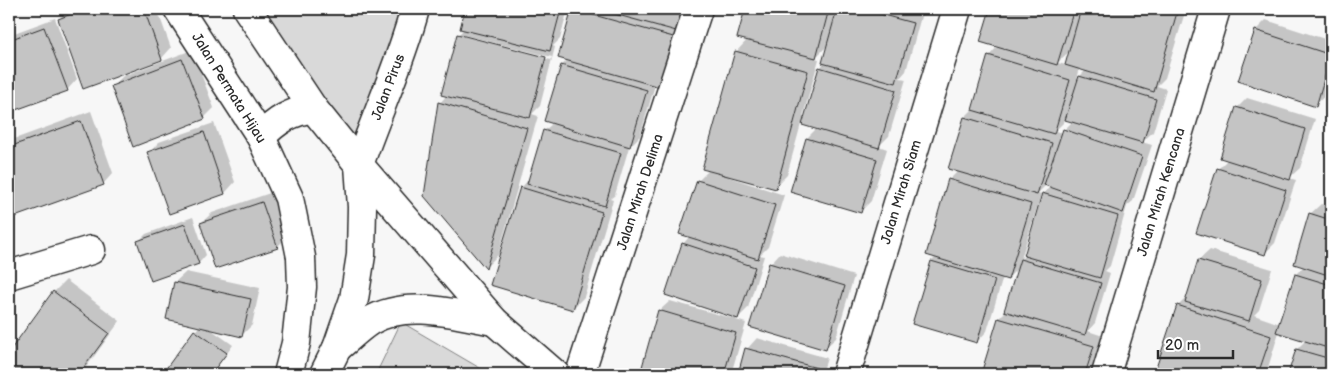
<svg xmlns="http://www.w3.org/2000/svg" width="1340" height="383" viewBox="0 0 1340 383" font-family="'Balsamiq Sans',sans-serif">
<rect width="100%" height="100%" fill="#f7f7f7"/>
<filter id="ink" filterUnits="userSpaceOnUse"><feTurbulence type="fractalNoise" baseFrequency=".02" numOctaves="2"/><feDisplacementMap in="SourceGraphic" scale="10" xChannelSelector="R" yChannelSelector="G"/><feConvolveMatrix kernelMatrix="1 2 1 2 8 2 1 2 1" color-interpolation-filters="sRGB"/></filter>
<g filter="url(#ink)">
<g fill="#d9d9d9" stroke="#828282">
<path d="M 258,9 L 403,9 L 401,28 L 348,148 Z"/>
<path d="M 401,322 L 490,374 L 376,374 Z"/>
</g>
<g fill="#0003" fill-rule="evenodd">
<path d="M 69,9 L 157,9 L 171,48 L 161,59 L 59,19 Z"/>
<path d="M 467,9 L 568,9 L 560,39 L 553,46 L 555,47 L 540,106 L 532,114 L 538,116 L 499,252 L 501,252 L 486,267 L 440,103 L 447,95 L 458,35 L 465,28 L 462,28 ZM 464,35 L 552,57 L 551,60 L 464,37 Z"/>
<path d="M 573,9 L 694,9 L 655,85 L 640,136 L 629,147 L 615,195 L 610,199 L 613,200 L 584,297 L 572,309 L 521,188 L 530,178 L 544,131 L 553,123 L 546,121 L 562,65 L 568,60 L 559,57 Z"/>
<path d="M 746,9 L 908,9 L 922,13 L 906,71 L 900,78 L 906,79 L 889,136 L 879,146 L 887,149 L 871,201 L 861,211 L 807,138 L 817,128 L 801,124 L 787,175 L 775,187 L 730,175 L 729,177 L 784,195 L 768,247 L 760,255 L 764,256 L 748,308 L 736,320 L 746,323 L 731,374 L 641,374 L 659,311 L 670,301 L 731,318 L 732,316 L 683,244 L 690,236 L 698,181 L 709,170 L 736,52 L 748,39 L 739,37 ZM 829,44 L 825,62 L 820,68 L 806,116 L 803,116 L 819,59 L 815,58 Z"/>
<path d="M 992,9 L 1186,9 L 1165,78 L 1157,86 L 1166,89 L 1153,132 L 1142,142 L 1152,145 L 1133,201 L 1127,206 L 1110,266 L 1105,271 L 1110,273 L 1095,323 L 1088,331 L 1103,336 L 1092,374 L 982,374 L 999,318 L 1007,310 L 1018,268 L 1008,278 L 1003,277 L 987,331 L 977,342 L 914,323 L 932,261 L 936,257 L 949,180 L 958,171 L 950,168 L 965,117 L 973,109 L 989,56 L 998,46 L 982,42 ZM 1071,50 L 1066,65 L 1058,63 L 1061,59 ZM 1080,68 L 1086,70 L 1077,79 ZM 1065,119 L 1073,121 L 1064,130 L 1063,133 L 1055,131 L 1064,122 ZM 1046,185 L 1051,186 L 1043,194 L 1026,254 L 1021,259 L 1041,194 L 1038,193 Z"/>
<path d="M 55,18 L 77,79 L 67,90 L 11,110 L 9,104 L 9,35 Z"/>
<path d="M 1266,20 L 1331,41 L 1331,78 L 1326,95 L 1315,105 L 1256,30 Z"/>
<path d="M 192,50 L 214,108 L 204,118 L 112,87 L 123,76 Z"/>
<path d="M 1247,98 L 1315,119 L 1300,168 L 1289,178 L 1296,180 L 1275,243 L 1265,253 L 1218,169 L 1228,159 L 1237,108 Z"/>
<path d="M 91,111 L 113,173 L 103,184 L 9,218 L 9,141 Z"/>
<path d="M 214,123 L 235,182 L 225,193 L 170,212 L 149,153 L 159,142 Z"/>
<path d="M 273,192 L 287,237 L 277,247 L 201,223 L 212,213 Z"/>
<path d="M 1321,204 L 1330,206 L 1331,204 L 1331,374 L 1290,374 L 1297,349 L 1306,340 L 1279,332 L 1266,374 L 1155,374 L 1178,306 L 1189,295 L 1199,260 L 1210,250 L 1272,269 L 1259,310 L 1254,315 L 1280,324 L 1296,274 L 1304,266 L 1310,214 Z"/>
<path d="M 193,217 L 206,255 L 199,263 L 138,242 L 146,234 Z"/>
<path d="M 780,253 L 854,276 L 836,338 L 825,348 L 770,264 Z"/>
<path d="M 186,272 L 260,288 L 252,325 L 242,335 L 209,328 L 233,345 L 212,374 L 164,374 L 200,325 L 168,318 L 175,282 Z"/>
<path d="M 66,280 L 120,321 L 81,374 L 9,374 L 9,354 L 54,292 Z"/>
<path d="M 757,338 L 827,358 L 822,374 L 739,374 L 747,349 Z"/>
<path d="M 156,370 L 160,374 L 152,374 Z"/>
</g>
<g fill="#c4c4c4" stroke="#2b2b2b">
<path d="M 85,9 L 144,9 L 162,60 L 83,89 L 58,19 Z"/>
<path d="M 465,9 L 561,9 L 550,51 L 460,29 Z"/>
<path d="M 572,9 L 677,38 L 663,88 L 558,58 Z"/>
<path d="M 596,9 L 687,9 L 680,32 Z"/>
<path d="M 745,9 L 829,9 L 816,58 L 737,38 Z"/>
<path d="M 837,9 L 861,9 L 913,23 L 896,83 L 822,63 Z"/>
<path d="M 990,9 L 1074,9 L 1057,65 L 980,42 Z"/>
<path d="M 1081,9 L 1178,9 L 1154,92 L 1065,65 Z"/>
<path d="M 44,27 L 68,91 L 10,112 L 9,108 L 9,40 Z"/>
<path d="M 1255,30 L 1331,55 L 1316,107 L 1238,81 Z"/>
<path d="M 457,34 L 546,57 L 530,118 L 441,95 Z"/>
<path d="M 735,51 L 808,71 L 776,189 L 702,169 Z"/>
<path d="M 988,55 L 1070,80 L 1054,134 L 972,110 Z"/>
<path d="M 182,59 L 205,119 L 133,147 L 111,86 Z"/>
<path d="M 561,65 L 647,90 L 630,147 L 544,121 Z"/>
<path d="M 819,67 L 896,90 L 879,148 L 802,125 Z"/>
<path d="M 1079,76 L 1156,99 L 1143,143 L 1065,120 Z"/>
<path d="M 438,102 L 527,128 L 486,269 L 424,196 Z"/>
<path d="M 1236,107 L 1305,129 L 1290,180 L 1220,158 Z"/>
<path d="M 964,117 L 1052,143 L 1037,195 L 948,169 Z"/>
<path d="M 81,121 L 104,185 L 9,219 L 9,147 Z"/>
<path d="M 1063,129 L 1142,156 L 1123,213 L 1044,185 Z"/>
<path d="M 543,130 L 621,153 L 605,206 L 527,184 Z"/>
<path d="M 204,132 L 225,194 L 169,214 L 147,152 Z"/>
<path d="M 806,138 L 877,159 L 861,213 L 790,192 Z"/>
<path d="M 1217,168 L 1286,190 L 1265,255 L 1196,233 Z"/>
<path d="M 948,179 L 1031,204 L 1008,280 L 926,255 Z"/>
<path d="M 697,180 L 775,205 L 758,259 L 679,234 Z"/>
<path d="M 520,187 L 602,212 L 573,310 L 490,285 Z"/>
<path d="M 1042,193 L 1118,216 L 1100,278 L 1024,256 Z"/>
<path d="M 262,202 L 278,248 L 215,269 L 200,223 Z"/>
<path d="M 1309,213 L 1331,220 L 1331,276 L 1294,264 Z"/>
<path d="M 185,224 L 199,264 L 151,281 L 137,241 Z"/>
<path d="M 682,243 L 755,267 L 738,319 L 665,295 Z"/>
<path d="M 1020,259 L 1101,283 L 1085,335 L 1004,311 Z"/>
<path d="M 1198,260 L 1262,279 L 1249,321 L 1185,302 Z"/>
<path d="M 931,261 L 995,280 L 977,343 L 912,324 Z"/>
<path d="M 769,263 L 845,286 L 826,350 L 749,327 Z"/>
<path d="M 1295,274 L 1331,285 L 1331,349 L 1276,332 Z"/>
<path d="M 174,282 L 251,299 L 242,337 L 166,319 Z"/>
<path d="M 53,291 L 109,333 L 79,374 L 9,374 L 9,352 Z"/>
<path d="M 1177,305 L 1271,336 L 1258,374 L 1154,374 Z"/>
<path d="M 658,310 L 736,333 L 724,374 L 640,374 Z"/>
<path d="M 998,318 L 1094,346 L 1085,374 L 981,374 Z"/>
<path d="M 194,330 L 227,353 L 211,374 L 162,374 Z"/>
<path d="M 745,348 L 817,368 L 815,374 L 738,374 Z"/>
<path d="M 1296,349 L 1331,359 L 1331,374 L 1288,374 Z"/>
</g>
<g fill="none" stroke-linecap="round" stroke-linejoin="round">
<defs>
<g id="street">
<path d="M 415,9 C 401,62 377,113 359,165 L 494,321 L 555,374"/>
<path d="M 9,275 L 91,250"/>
<path d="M 337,348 C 348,339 359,328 370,321 C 406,299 456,314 494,321"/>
<path d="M 580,374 L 698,9"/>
<path d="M 846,374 L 957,9"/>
<path d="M 1106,374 L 1216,9"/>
</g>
<g id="secondary">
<path d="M 178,9 L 261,137 L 289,198 L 301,257 L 302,287 L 296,343 L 288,374"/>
<path d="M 247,9 L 313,108 L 359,165 L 362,207 L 361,255 L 354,299 L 337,348 L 324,374"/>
<path d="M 261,137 C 277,120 291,112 313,108"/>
</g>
</defs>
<use href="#street" stroke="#2b2b2b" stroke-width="31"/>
<use href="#secondary" stroke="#2b2b2b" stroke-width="31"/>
<use href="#street" stroke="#fff" stroke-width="28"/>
<use href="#secondary" stroke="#fff" stroke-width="28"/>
</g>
</g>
<g text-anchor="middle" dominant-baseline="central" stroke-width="4" stroke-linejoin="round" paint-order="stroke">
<g font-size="14" fill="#2b2b2b" stroke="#fff">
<text transform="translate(388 87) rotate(-69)">Jalan Pirus</text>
<text transform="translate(229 88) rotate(58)">Jalan Permata Hijau</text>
<text transform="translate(640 192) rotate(-72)">Jalan Mirah Delima</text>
<text transform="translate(901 192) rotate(-73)">Jalan Mirah Siam</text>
<text transform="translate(1161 192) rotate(-73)">Jalan Mirah Kencana</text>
</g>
</g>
<rect width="1340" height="383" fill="none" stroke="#fff" stroke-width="30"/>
<rect x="15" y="15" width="1310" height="353" fill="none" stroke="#2b2b2b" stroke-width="2" filter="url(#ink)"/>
<path d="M1158 350v8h75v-8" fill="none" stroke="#2b2b2b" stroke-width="2.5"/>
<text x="1165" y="350" font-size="15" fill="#2b2b2b" stroke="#ffffff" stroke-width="4" paint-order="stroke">20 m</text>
</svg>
